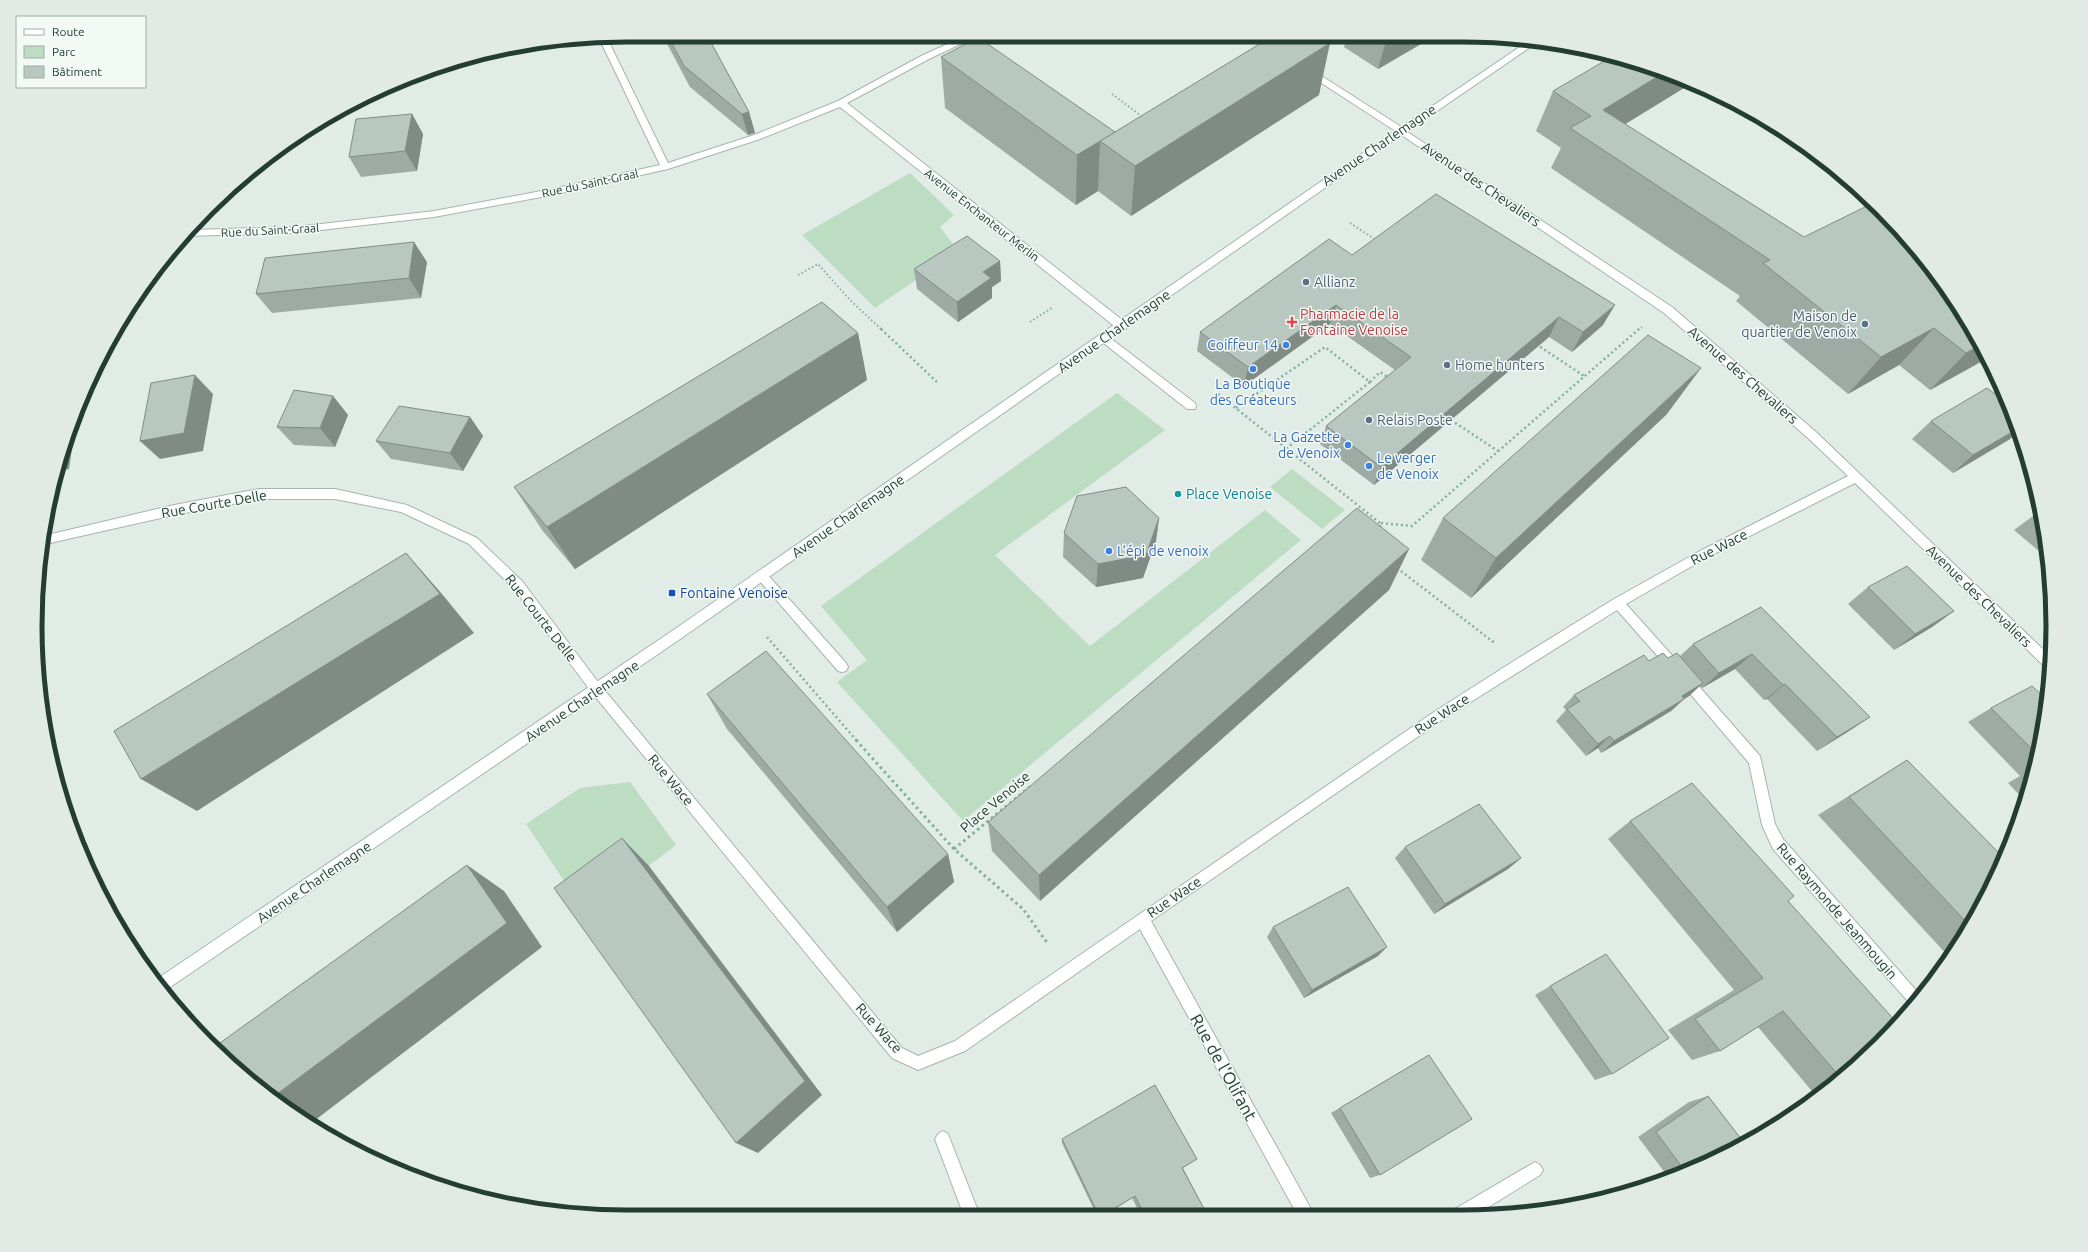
<svg xmlns="http://www.w3.org/2000/svg" width="2088" height="1252" viewBox="0 0 2088 1252" font-family="Ubuntu,sans-serif">
<rect width="100%" height="100%" fill="#e2ece7"/>
<g fill="#bcddc2">
<path d="M 910,173 L 954,215 L 940,227 L 958,251 L 875,308 L 802,235 Z"/>
<path d="M 1117,393 L 1165,430 L 995,555 L 1090,646 L 1265,510 L 1301,540 L 963,821 L 837,682 L 867,660 L 821,606 Z"/>
<path d="M 1292,469 L 1345,510 L 1322,529 L 1270,487 Z"/>
<path d="M 630,782 L 676,845 L 586,914 L 526,824 L 580,788 Z"/>
</g>
<g fill="none" stroke-linecap="round" stroke-linejoin="round">
<defs>
<g id="lane">
<path d="M 1309,68 L 1403,128 L 1403,132 L 1397,132 L 1306,73 L 1306,69 Z"/>
<path d="M 1105,334 L 1195,403 L 1196,406 L 1195,409 L 1187,409 L 1101,341 L 1100,338 Z"/>
<path d="M 762,571 L 766,573 L 846,663 L 848,667 L 846,671 L 842,672 L 838,671 L 758,579 L 756,576 L 758,573 Z"/>
</g>
<g id="street">
<path d="M 961,38 L 973,38 L 929,59 L 847,103 L 1126,323 L 1127,326 L 1126,329 L 1118,329 L 840,107 L 760,139 L 668,169 L 552,195 L 434,217 L 295,233 L 184,236 L 189,230 L 295,227 L 434,211 L 552,189 L 660,165 L 600,40 L 608,40 L 668,163 L 754,135 L 838,101 L 923,55 Z"/>
<path d="M 1400,127 L 1672,307 L 1816,432 L 2050,656 L 2049,668 L 2045,667 L 1855,483 L 1706,558 L 1626,604 L 1677,661 L 1679,665 L 1677,669 L 1673,670 L 1669,669 L 1617,610 L 1442,720 L 1151,921 L 1315,1216 L 1298,1216 L 1140,929 L 965,1051 L 918,1070 L 892,1058 L 593,694 L 514,589 L 469,544 L 401,512 L 335,499 L 259,499 L 174,515 L 41,545 L 43,536 L 174,505 L 259,489 L 335,489 L 407,505 L 477,538 L 522,581 L 601,686 L 902,1048 L 918,1056 L 955,1041 L 1434,712 L 1517,659 L 1614,599 L 1698,552 L 1848,476 L 1808,438 L 1664,313 L 1397,132 L 1396,130 Z"/>
<path d="M 1685,674 L 1689,675 L 1760,756 L 1775,824 L 1783,839 L 1921,996 L 1913,1007 L 1773,849 L 1762,825 L 1749,763 L 1681,683 L 1679,679 L 1681,675 Z"/>
<path d="M 943,1131 L 948,1134 L 980,1216 L 964,1216 L 935,1139 L 938,1134 Z"/>
<path d="M 1535,1162 L 1540,1165 L 1543,1170 L 1540,1175 L 1474,1216 L 1451,1216 L 1453,1210 Z"/>
</g>
<path id="secondary" d="M 1530,40 L 1539,41 L 1332,183 L 683,637 L 163,992 L 154,981 L 675,629 L 1326,178 Z"/>
</defs>
<use href="#lane" stroke="#a5b4ae" stroke-width="2"/>
<use href="#street" stroke="#a5b4ae" stroke-width="2"/>
<use href="#secondary" stroke="#a1b7ae" stroke-width="2"/>
<g stroke="#83af9e" stroke-width="2" stroke-dasharray="1.5 2.5" stroke-linecap="butt">
<path d="M 1112,94 L 1144,118"/>
<path d="M 1350,223 L 1376,240"/>
<path d="M 798,275 L 818,264 L 850,300 L 882,330"/>
<path d="M 1030,322 L 1053,307"/>
<path d="M 1638,330 L 1642,327"/>
</g>
<g stroke="#83af9e" stroke-width="2.5" stroke-dasharray="2 3" stroke-linecap="butt">
<path d="M 881,329 L 938,383"/>
<path d="M 1536,344 L 1584,376"/>
<path d="M 1370,382 L 1380,372 L 1389,378"/>
<path d="M 1218,394 L 1380,523"/>
<path d="M 1236,408 L 1325,347 L 1370,382 L 1287,448"/>
<path d="M 1451,420 L 1498,451"/>
<path d="M 1380,527 L 1380,523 L 1412,526 L 1639,329"/>
<path d="M 1397,568 L 1496,644"/>
<path d="M 767,637 L 857,741"/>
</g>
<g stroke="#83af9e" stroke-width="3" stroke-dasharray="2.5 3.5" stroke-linecap="butt">
<path d="M 856,740 L 954,849 L 1023,909 L 1048,944"/>
<path d="M 954,849 L 1031,786"/>
</g>
<use href="#lane" fill="#fff" fill-rule="evenodd"/>
<use href="#street" fill="#fff" fill-rule="evenodd"/>
<use href="#secondary" fill="#fff" fill-rule="evenodd"/>
</g>
<g fill="#9eaba5">
<path d="M 1347,37 L 1433,37 L 1378,69 L 1344,47 Z"/>
<path d="M 709,39 L 749,112 L 755,133 L 748,135 L 690,87 L 665,40 Z"/>
<path d="M 941,57 L 1115,132 L 1319,95 L 1131,216 L 1098,191 L 1076,205 L 945,108 Z"/>
<path d="M 1652,66 L 1692,83 L 1625,124 L 1804,237 L 1954,298 L 1986,359 L 1930,390 L 1899,365 L 1848,394 L 1736,301 L 1740,296 L 1551,168 L 1561,148 L 1536,131 L 1553,91 Z"/>
<path d="M 412,114 L 423,134 L 417,171 L 361,177 L 349,157 Z"/>
<path d="M 1352,255 L 1603,325 L 1572,352 L 1549,337 L 1374,485 L 1320,444 L 1326,426 L 1395,370 L 1330,324 L 1244,386 L 1197,351 L 1200,332 Z"/>
<path d="M 1000,261 L 1001,281 L 992,287 L 992,298 L 958,322 L 917,289 L 914,269 Z"/>
<path d="M 427,262 L 421,298 L 272,313 L 256,294 Z"/>
<path d="M 858,333 L 867,380 L 575,569 L 542,530 L 514,487 Z"/>
<path d="M 333,396 L 348,415 L 335,447 L 294,445 L 277,427 Z"/>
<path d="M 1667,414 L 1471,598 L 1421,560 L 1443,518 Z"/>
<path d="M 470,417 L 483,436 L 463,471 L 391,459 L 376,441 Z"/>
<path d="M 1931,421 L 2010,439 L 1953,473 L 1912,439 Z"/>
<path d="M 2042,511 L 2045,549 L 2040,552 L 2014,530 L 2037,513 Z"/>
<path d="M 1159,518 L 1156,541 L 1143,578 L 1096,587 L 1063,557 L 1064,533 Z"/>
<path d="M 1409,549 L 1389,590 L 1040,901 L 992,851 L 988,822 Z"/>
<path d="M 1868,587 L 1954,611 L 1932,627 L 1894,650 L 1848,604 Z"/>
<path d="M 1761,607 L 1870,717 L 1849,731 L 1817,751 L 1767,699 L 1764,700 L 1735,669 L 1702,688 L 1700,686 L 1689,696 L 1684,699 L 1671,711 L 1601,753 L 1598,748 L 1586,756 L 1556,721 L 1566,710 L 1563,707 L 1574,695 L 1649,661 L 1680,656 L 1693,644 Z"/>
<path d="M 707,694 L 948,854 L 954,882 L 897,932 L 727,729 Z"/>
<path d="M 1991,708 L 2042,742 L 2024,800 L 2008,783 L 2020,776 L 1968,722 Z"/>
<path d="M 1907,760 L 2005,859 L 1953,955 L 1950,958 L 1818,815 Z"/>
<path d="M 1630,821 L 1788,901 L 1852,1070 L 1816,1096 L 1758,1027 L 1720,1051 L 1692,1060 L 1668,1030 L 1734,990 L 1608,839 Z"/>
<path d="M 1405,847 L 1521,858 L 1508,869 L 1434,914 L 1395,858 Z"/>
<path d="M 1273,927 L 1378,956 L 1304,998 L 1267,937 Z"/>
<path d="M 1606,954 L 1612,1074 L 1595,1080 L 1535,995 Z"/>
<path d="M 1429,1055 L 1380,1175 L 1370,1178 L 1331,1113 Z"/>
<path d="M 1708,1096 L 1745,1144 L 1669,1178 L 1638,1137 L 1689,1102 Z"/>
<path d="M 1062,1139 L 1197,1159 L 1183,1168 L 1208,1216 L 1141,1216 L 1132,1198 L 1103,1216 L 1097,1216 L 1062,1143 Z"/>
</g>
<g fill="#818b86">
<path d="M 1387,37 L 1433,37 L 1378,69 Z"/>
<path d="M 1330,43 L 1319,95 L 1131,216 L 1135,166 Z"/>
<path d="M 1665,72 L 1692,83 L 1593,144 L 1603,110 Z"/>
<path d="M 749,112 L 755,133 L 748,135 L 742,114 Z"/>
<path d="M 412,114 L 423,134 L 417,171 L 405,151 Z"/>
<path d="M 1100,141 L 1098,191 L 1076,205 L 1077,155 Z"/>
<path d="M 414,242 L 427,262 L 421,298 L 409,278 Z"/>
<path d="M 1000,261 L 1001,281 L 992,287 L 992,298 L 958,322 L 957,302 L 983,272 Z"/>
<path d="M 1336,305 L 1330,324 L 1244,386 L 1248,367 Z"/>
<path d="M 1615,305 L 1603,325 L 1572,352 L 1583,332 Z"/>
<path d="M 1559,317 L 1549,337 L 1374,485 L 1381,467 Z"/>
<path d="M 1934,328 L 1899,365 L 1848,394 L 1881,357 Z"/>
<path d="M 858,333 L 867,380 L 575,569 L 547,527 Z"/>
<path d="M 1979,346 L 1986,359 L 1930,390 L 1966,353 Z"/>
<path d="M 1701,368 L 1667,414 L 1471,598 L 1496,558 Z"/>
<path d="M 195,375 L 213,394 L 203,451 L 160,459 L 140,441 Z"/>
<path d="M 333,396 L 348,415 L 335,447 L 320,428 Z"/>
<path d="M 74,417 L 76,419 L 69,469 L 58,471 L 66,436 Z"/>
<path d="M 470,417 L 483,436 L 463,471 L 450,453 Z"/>
<path d="M 2017,429 L 2018,432 L 2010,439 L 1953,473 L 1973,455 Z"/>
<path d="M 1159,518 L 1156,541 L 1143,578 L 1096,587 L 1098,564 Z"/>
<path d="M 1409,549 L 1389,590 L 1040,901 L 1039,875 Z"/>
<path d="M 406,553 L 442,594 L 474,633 L 197,811 L 141,779 Z"/>
<path d="M 1954,611 L 1932,627 L 1894,650 L 1915,634 Z"/>
<path d="M 1752,654 L 1735,669 L 1702,688 L 1719,673 Z"/>
<path d="M 1703,683 L 1689,696 L 1684,699 L 1671,711 L 1601,753 L 1614,741 L 1682,696 Z"/>
<path d="M 1785,684 L 1767,699 L 1764,700 L 1783,685 Z"/>
<path d="M 1870,717 L 1849,731 L 1817,751 L 1837,737 Z"/>
<path d="M 1610,736 L 1598,748 L 1586,756 L 1598,744 Z"/>
<path d="M 622,838 L 649,866 L 822,1095 L 758,1153 L 736,1143 Z"/>
<path d="M 948,854 L 954,882 L 897,932 L 887,907 Z"/>
<path d="M 1521,858 L 1508,869 L 1434,914 L 1445,904 Z"/>
<path d="M 467,865 L 504,891 L 542,947 L 310,1124 L 297,1117 L 273,1097 Z"/>
<path d="M 1387,947 L 1378,956 L 1304,998 L 1312,990 Z"/>
<path d="M 1135,1196 L 1132,1198 L 1103,1216 L 1102,1216 Z"/>
</g>
<g fill="#b8c7c0" stroke="#818b86">
<path d="M 1271,37 L 1320,37 L 1330,43 L 1135,166 L 1100,141 Z"/>
<path d="M 977,38 L 979,38 L 1115,132 L 1077,155 L 941,57 Z"/>
<path d="M 709,39 L 749,112 L 742,114 L 684,66 L 670,40 Z"/>
<path d="M 1613,56 L 1652,66 L 1665,72 L 1603,110 L 1804,237 L 1873,203 L 1880,208 L 1954,298 L 1979,346 L 1966,353 L 1934,328 L 1881,357 L 1763,263 L 1770,260 L 1570,128 L 1591,116 L 1553,91 Z"/>
<path d="M 412,114 L 405,151 L 349,157 L 356,119 Z"/>
<path d="M 1436,194 L 1615,305 L 1583,332 L 1559,317 L 1381,467 L 1326,426 L 1411,357 L 1336,305 L 1248,367 L 1200,332 L 1329,239 L 1352,255 Z"/>
<path d="M 967,236 L 1000,261 L 983,272 L 991,278 L 957,302 L 914,269 Z"/>
<path d="M 414,242 L 409,278 L 256,294 L 265,258 Z"/>
<path d="M 822,302 L 858,333 L 547,527 L 514,487 Z"/>
<path d="M 1648,335 L 1701,368 L 1496,558 L 1443,518 Z"/>
<path d="M 195,375 L 184,433 L 140,441 L 151,383 Z"/>
<path d="M 1987,388 L 2010,405 L 2017,429 L 1973,455 L 1931,421 Z"/>
<path d="M 294,390 L 333,396 L 320,428 L 277,427 Z"/>
<path d="M 399,406 L 470,417 L 450,453 L 376,441 Z"/>
<path d="M 1126,487 L 1159,518 L 1146,555 L 1098,564 L 1064,533 L 1077,496 Z"/>
<path d="M 1357,508 L 1409,549 L 1039,875 L 988,822 Z"/>
<path d="M 2041,510 L 2042,511 L 2042,517 L 2037,513 Z"/>
<path d="M 406,553 L 440,594 L 141,779 L 114,731 Z"/>
<path d="M 1907,566 L 1954,611 L 1915,634 L 1868,587 Z"/>
<path d="M 1761,607 L 1870,717 L 1837,737 L 1785,684 L 1783,685 L 1752,654 L 1719,673 L 1693,644 Z"/>
<path d="M 766,651 L 948,854 L 887,907 L 707,694 Z"/>
<path d="M 1663,653 L 1668,658 L 1677,653 L 1703,683 L 1682,696 L 1684,699 L 1614,741 L 1610,736 L 1598,744 L 1567,709 L 1580,701 L 1574,695 L 1644,655 L 1649,661 Z"/>
<path d="M 2032,686 L 2046,699 L 2042,742 L 2038,755 L 1991,708 Z"/>
<path d="M 1907,760 L 2005,859 L 1969,925 L 1849,797 Z"/>
<path d="M 1692,783 L 1794,896 L 1788,901 L 1898,1024 L 1852,1070 L 1841,1078 L 1783,1011 L 1720,1051 L 1695,1019 L 1763,978 L 1630,821 Z"/>
<path d="M 1479,804 L 1521,858 L 1445,904 L 1405,847 Z"/>
<path d="M 622,838 L 805,1081 L 736,1143 L 554,888 Z"/>
<path d="M 467,865 L 507,923 L 273,1097 L 213,1048 Z"/>
<path d="M 1348,887 L 1387,947 L 1312,990 L 1273,927 Z"/>
<path d="M 1606,954 L 1669,1038 L 1612,1074 L 1550,986 Z"/>
<path d="M 1429,1055 L 1472,1119 L 1380,1175 L 1340,1108 Z"/>
<path d="M 1155,1085 L 1197,1159 L 1182,1168 L 1208,1216 L 1145,1216 L 1135,1196 L 1102,1216 L 1099,1216 L 1062,1139 Z"/>
<path d="M 1708,1096 L 1745,1144 L 1685,1171 L 1656,1132 Z"/>
</g>
<g fill="#5c6f8a" stroke="#f3f9f5" stroke-width="1.5">
<circle cx="1306" cy="282" r="4"/>
<circle cx="1865" cy="324" r="4"/>
<circle cx="1447" cy="365" r="4"/>
<circle cx="1369" cy="420" r="4"/>
</g>
<path fill="#e0444e" stroke="#f3f9f5" stroke-width="1.5" d="M1290 316h4v4h4v4h-4v4h-4v-4h-4v-4h4z"/>
<g fill="#3f7fe0" stroke="#f3f9f5" stroke-width="1.5">
<circle cx="1286" cy="345" r="4"/>
<circle cx="1253" cy="369" r="4"/>
<circle cx="1348" cy="445" r="4"/>
<circle cx="1369" cy="466" r="4"/>
<circle cx="1109" cy="551" r="4"/>
</g>
<circle fill="#0f9aa8" stroke="#f3f9f5" stroke-width="1.5" cx="1178" cy="494" r="4"/>
<rect fill="#1a4fb4" stroke="#f3f9f5" stroke-width="1.5" x="668" y="589" width="8" height="8" rx="2"/>
<g text-anchor="middle" dominant-baseline="central" stroke-width="3" stroke-linejoin="round" paint-order="stroke">
<g font-size="12" fill="#233d34" stroke="#f3f9f5">
<text transform="translate(590 183) rotate(-12)">Rue du Saint-Graal</text>
<text transform="translate(982 215) rotate(38)">Avenue Enchanteur Merlin</text>
<text transform="translate(270 230) rotate(-3)">Rue du Saint-Graal</text>
</g>
<g font-size="14" fill="#233d34" stroke="#f3f9f5">
<text transform="translate(1379 145) rotate(-34)">Avenue Charlemagne</text>
<text transform="translate(1481 184) rotate(34)">Avenue des Chevaliers</text>
<text transform="translate(1114 331) rotate(-35)">Avenue Charlemagne</text>
<text transform="translate(1743 375) rotate(41)">Avenue des Chevaliers</text>
<text transform="translate(214 504) rotate(-10)">Rue Courte Delle</text>
<text transform="translate(848 516) rotate(-35)">Avenue Charlemagne</text>
<text transform="translate(1719 547) rotate(-27)">Rue Wace</text>
<text transform="translate(1979 596) rotate(44)">Avenue des Chevaliers</text>
<text transform="translate(541 618) rotate(52)">Rue Courte Delle</text>
<text transform="translate(582 701) rotate(-34)">Avenue Charlemagne</text>
<text transform="translate(1442 714) rotate(-33)">Rue Wace</text>
<text transform="translate(671 780) rotate(50)">Rue Wace</text>
<text transform="translate(995 802) rotate(-40)">Place Venoise</text>
<text transform="translate(314 882) rotate(-34)">Avenue Charlemagne</text>
<text transform="translate(1174 897) rotate(-34)">Rue Wace</text>
<text transform="translate(1837 911) rotate(49)">Rue Raymonde Jeanmougin</text>
<text transform="translate(879 1028) rotate(48)">Rue Wace</text>
</g>
<g font-size="14" fill="#4e5e75" stroke="#f3f9f5" text-anchor="start">
<text x="1314" y="282">Allianz</text>
<text x="1857" y="316" text-anchor="end">Maison de<tspan x="1857" dy="16">quartier de Venoix</tspan></text>
<text x="1455" y="365">Home hunters</text>
<text x="1377" y="420">Relais Poste</text>
</g>
<g font-size="14" fill="#be3a42" stroke="#f3f9f5" text-anchor="start">
<text x="1300" y="314">Pharmacie de la<tspan x="1300" dy="16">Fontaine Venoise</tspan></text>
</g>
<g font-size="14" fill="#366cbe" stroke="#f3f9f5" text-anchor="end">
<text x="1278" y="345">Coiffeur 14</text>
<text x="1253" y="384" text-anchor="middle">La Boutique<tspan x="1253" dy="16">des Créateurs</tspan></text>
<text x="1340" y="437">La Gazette<tspan x="1340" dy="16">de Venoix</tspan></text>
<text x="1377" y="458" text-anchor="start">Le verger<tspan x="1377" dy="16">de Venoix</tspan></text>
<text x="1117" y="551" text-anchor="start">L'épi de venoix</text>
</g>
<g font-size="14" fill="#0d838f" stroke="#f3f9f5" text-anchor="start">
<text x="1186" y="494">Place Venoise</text>
</g>
<g font-size="14" fill="#164399" stroke="#f3f9f5" text-anchor="start">
<text x="680" y="593">Fontaine Venoise</text>
</g>
<g font-size="17" fill="#233d34" stroke="#f3f9f5">
<text transform="translate(1224 1067) rotate(61)">Rue de l'Olifant</text>
</g>
</g>
<path d="M0 0H2088V1252H0ZM626 42H1462A584 584 0 0 1 2046 626V626A584 584 0 0 1 1462 1210H626A584 584 0 0 1 42 626V626A584 584 0 0 1 626 42Z" fill="#e2eae6" fill-rule="evenodd"/>
<path fill="none" stroke="#233d34" stroke-width="5" d="M626 42H1462A584 584 0 0 1 2046 626V626A584 584 0 0 1 1462 1210H626A584 584 0 0 1 42 626V626A584 584 0 0 1 626 42Z"/>
<rect x="16" y="16" width="130" height="72" fill="#f3f9f5" stroke="#a0aea8"/>
<rect x="24" y="29" width="20" height="6" fill="#ffffff" stroke="#a0aea8"/>
<text x="52" y="36" font-size="12" fill="#233d34">Route</text>
<rect x="24" y="46" width="20" height="12" fill="#bcddc2" stroke="#a0aea8"/>
<text x="52" y="56" font-size="12" fill="#233d34">Parc</text>
<rect x="24" y="66" width="20" height="12" fill="#b8c7c0" stroke="#a0aea8"/>
<text x="52" y="76" font-size="12" fill="#233d34">Bâtiment</text>
</svg>
